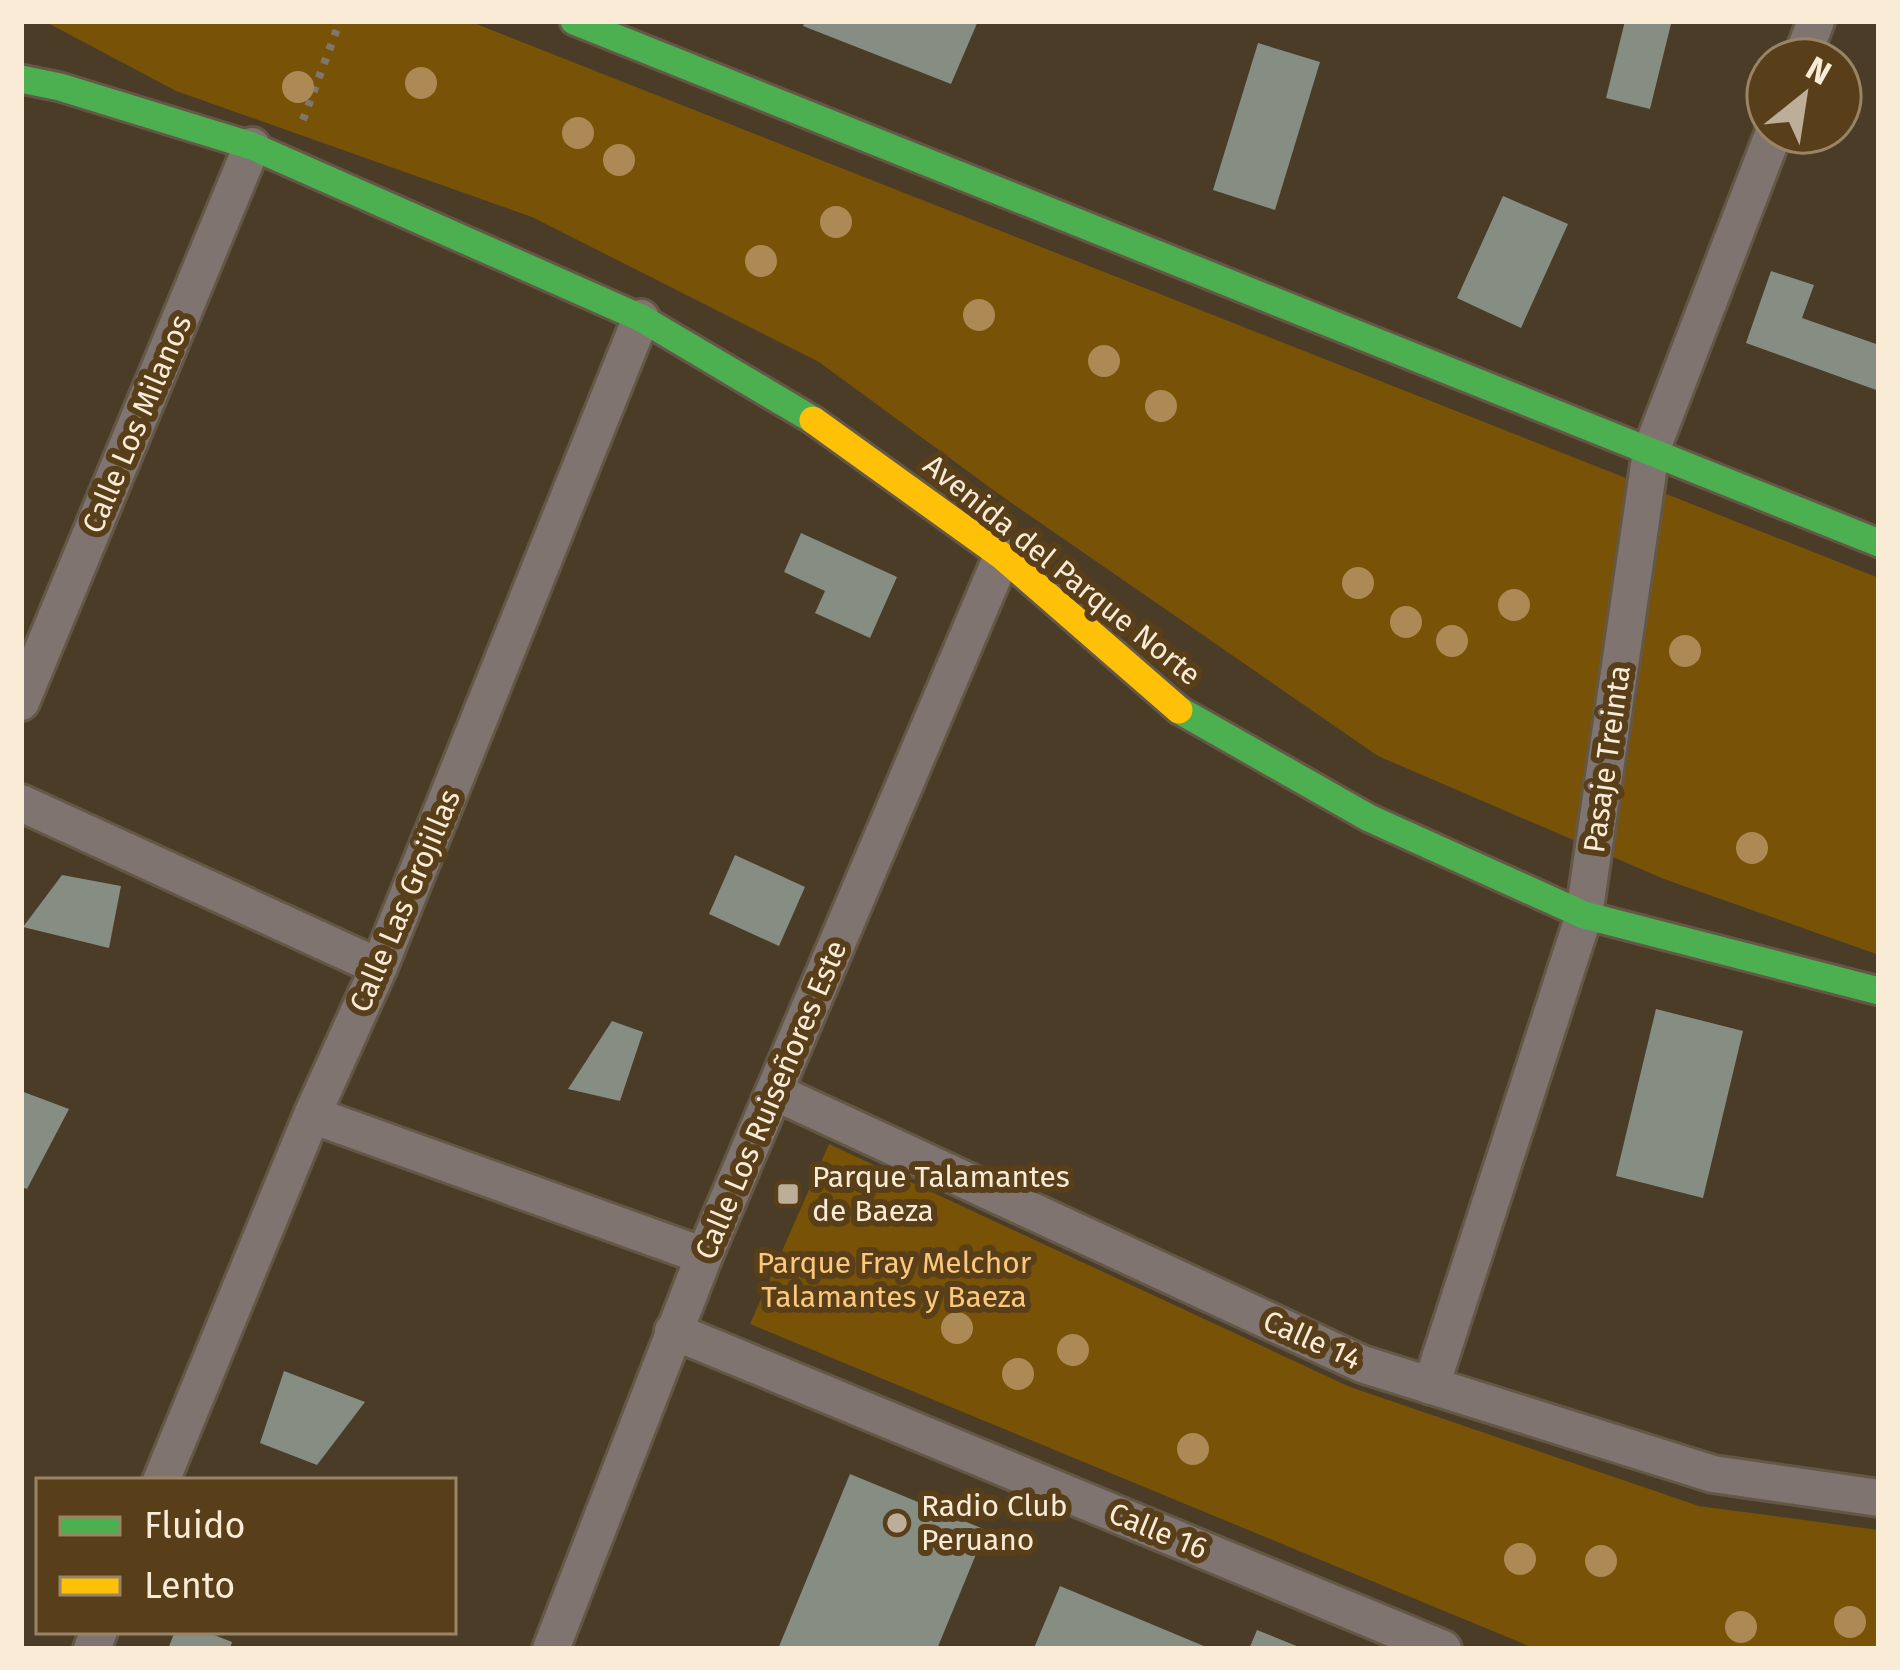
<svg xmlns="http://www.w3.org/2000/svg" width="1900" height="1670" viewBox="0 0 1900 1670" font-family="'Fira Sans',sans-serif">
<rect width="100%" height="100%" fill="#4a3c27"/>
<g fill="#785206">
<path d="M 44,21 L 469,21 L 1879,578 L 1879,955 L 1664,879 L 1378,756 L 1000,495 L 819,362 L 532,217 L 176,91 Z"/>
<path d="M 829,1144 L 1350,1387 L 1699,1506 L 1879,1530 L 1879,1649 L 1536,1649 L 750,1324 Z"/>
</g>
<g fill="#868d83">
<path d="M 805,21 L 978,21 L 951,84 L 803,26 Z"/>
<path d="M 1625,21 L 1671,24 L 1650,109 L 1606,98 Z"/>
<path d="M 1258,43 L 1320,62 L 1275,210 L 1213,190 Z"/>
<path d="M 1503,196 L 1568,224 L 1521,328 L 1457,298 Z"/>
<path d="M 1771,271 L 1814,285 L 1802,318 L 1879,345 L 1879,391 L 1746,343 Z"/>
<path d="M 801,533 L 897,577 L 870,638 L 815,613 L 825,591 L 784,572 Z"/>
<path d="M 735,855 L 805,887 L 779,946 L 709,914 Z"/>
<path d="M 62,875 L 121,886 L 109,948 L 23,927 Z"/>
<path d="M 1656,1009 L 1743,1031 L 1703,1198 L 1616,1176 Z"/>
<path d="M 612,1021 L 643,1032 L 620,1101 L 568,1089 Z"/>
<path d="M 21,1091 L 69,1109 L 27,1189 L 21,1187 Z"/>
<path d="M 284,1371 L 365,1402 L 317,1465 L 260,1443 Z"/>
<path d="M 850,1474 L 986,1530 L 937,1649 L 778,1649 Z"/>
<path d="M 1060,1586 L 1211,1649 L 1037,1649 L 1034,1648 Z"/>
<path d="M 1257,1630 L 1304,1649 L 1249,1649 Z"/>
<path d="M 175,1631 L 204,1631 L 232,1642 L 230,1649 L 168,1649 Z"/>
</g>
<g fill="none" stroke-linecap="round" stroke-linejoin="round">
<defs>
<g id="street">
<path d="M 1801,60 L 1816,21"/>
<path d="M 21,702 L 252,146"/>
<path d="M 21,803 L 379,967"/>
<path d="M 775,1092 L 1362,1364 L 1713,1474 L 1879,1498"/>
<path d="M 312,1115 L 704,1256"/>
<path d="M 673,1331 L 1443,1649"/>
<path d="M 1431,1386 L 1584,915 L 1651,451 L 1774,132"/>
<path d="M 161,1481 L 312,1115 L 379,967 L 641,318"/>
<path d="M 92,1649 L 99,1631"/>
<path d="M 551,1649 L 704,1256 L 1002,556"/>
</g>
<g id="fast">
<path d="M 574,21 L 1879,543"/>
<path d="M 21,79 L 60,87 L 252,146 L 641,318 L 813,420"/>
<path d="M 1179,710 L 1369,818 L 1584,915 L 1879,991"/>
</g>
<path id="slow" d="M 813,420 L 1002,556 L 1179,710"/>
</defs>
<use href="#street" stroke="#645746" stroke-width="42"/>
<use href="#fast" stroke="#645746" stroke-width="33"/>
<use href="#slow" stroke="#645746" stroke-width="33"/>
<path stroke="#80766d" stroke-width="8" stroke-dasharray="6 9" stroke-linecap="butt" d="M 303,120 L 340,21"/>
<use href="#street" stroke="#7f746f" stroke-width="36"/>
<use href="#fast" stroke="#4caf50" stroke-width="27"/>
<use href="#slow" stroke="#ffc107" stroke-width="27"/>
</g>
<g fill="#ac8955">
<circle cx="421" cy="83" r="16"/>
<circle cx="298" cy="87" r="16"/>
<circle cx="578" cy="133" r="16"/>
<circle cx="619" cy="160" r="16"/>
<circle cx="836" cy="222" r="16"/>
<circle cx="761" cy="261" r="16"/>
<circle cx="979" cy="315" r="16"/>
<circle cx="1104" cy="361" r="16"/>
<circle cx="1161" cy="406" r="16"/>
<circle cx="1358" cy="583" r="16"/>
<circle cx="1514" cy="605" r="16"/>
<circle cx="1406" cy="622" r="16"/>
<circle cx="1452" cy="641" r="16"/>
<circle cx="1685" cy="651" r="16"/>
<circle cx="1752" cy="848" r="16"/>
<circle cx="957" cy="1328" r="16"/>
<circle cx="1073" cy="1350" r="16"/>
<circle cx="1018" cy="1374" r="16"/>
<circle cx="1193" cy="1449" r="16"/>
<circle cx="1520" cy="1559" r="16"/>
<circle cx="1601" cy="1561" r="16"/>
<circle cx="1850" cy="1622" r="16"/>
<circle cx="1741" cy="1627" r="16"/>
</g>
<g fill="#bcae99" stroke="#583f19" stroke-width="4.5">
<rect x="776" y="1182" width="24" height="24" rx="6"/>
<circle cx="897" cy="1523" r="12"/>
</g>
<g text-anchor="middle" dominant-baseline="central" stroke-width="12" stroke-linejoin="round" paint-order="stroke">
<g font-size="30" fill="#faebd7" stroke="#583f19">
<text transform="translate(137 424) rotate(-67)">Calle Los Milanos</text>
<text transform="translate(1062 570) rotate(39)">Avenida del Parque Norte</text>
<text transform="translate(1607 759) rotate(-82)">Pasaje Treinta</text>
<text transform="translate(405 901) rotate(-67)">Calle Las Grojillas</text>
<text transform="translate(771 1100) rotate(-67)">Calle Los Ruiseñores Este</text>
<text transform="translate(1312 1340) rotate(24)">Calle 14</text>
<text transform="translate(1158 1531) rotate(22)">Calle 16</text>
</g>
<g font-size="30" fill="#faebd7" stroke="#583f19" text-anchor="start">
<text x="812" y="1177">Parque Talamantes<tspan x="812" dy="34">de Baeza</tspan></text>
<text x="921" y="1506">Radio Club<tspan x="921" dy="34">Peruano</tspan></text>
</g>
<g font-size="30" fill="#fdc87b" stroke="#583f19">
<text x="894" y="1263">Parque Fray Melchor<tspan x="894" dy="34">Talamantes y Baeza</tspan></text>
</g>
</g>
<rect width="1900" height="1670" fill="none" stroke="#faebd7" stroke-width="48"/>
<rect x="36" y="1478" width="420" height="156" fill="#583f19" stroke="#998465" stroke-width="3"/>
<rect x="60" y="1517" width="60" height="18" fill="#4caf50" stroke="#998465" stroke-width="3"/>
<text x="144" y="1538" font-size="36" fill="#faebd7">Fluido</text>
<rect x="60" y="1577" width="60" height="18" fill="#ffc107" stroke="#998465" stroke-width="3"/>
<text x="144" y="1598" font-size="36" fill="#faebd7">Lento</text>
<g transform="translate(1804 96) rotate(30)"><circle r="57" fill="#583f19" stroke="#998465" stroke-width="3"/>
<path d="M0-9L21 45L0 30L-21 45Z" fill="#bcae99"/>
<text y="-18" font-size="33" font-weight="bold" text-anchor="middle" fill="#faebd7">N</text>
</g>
</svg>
